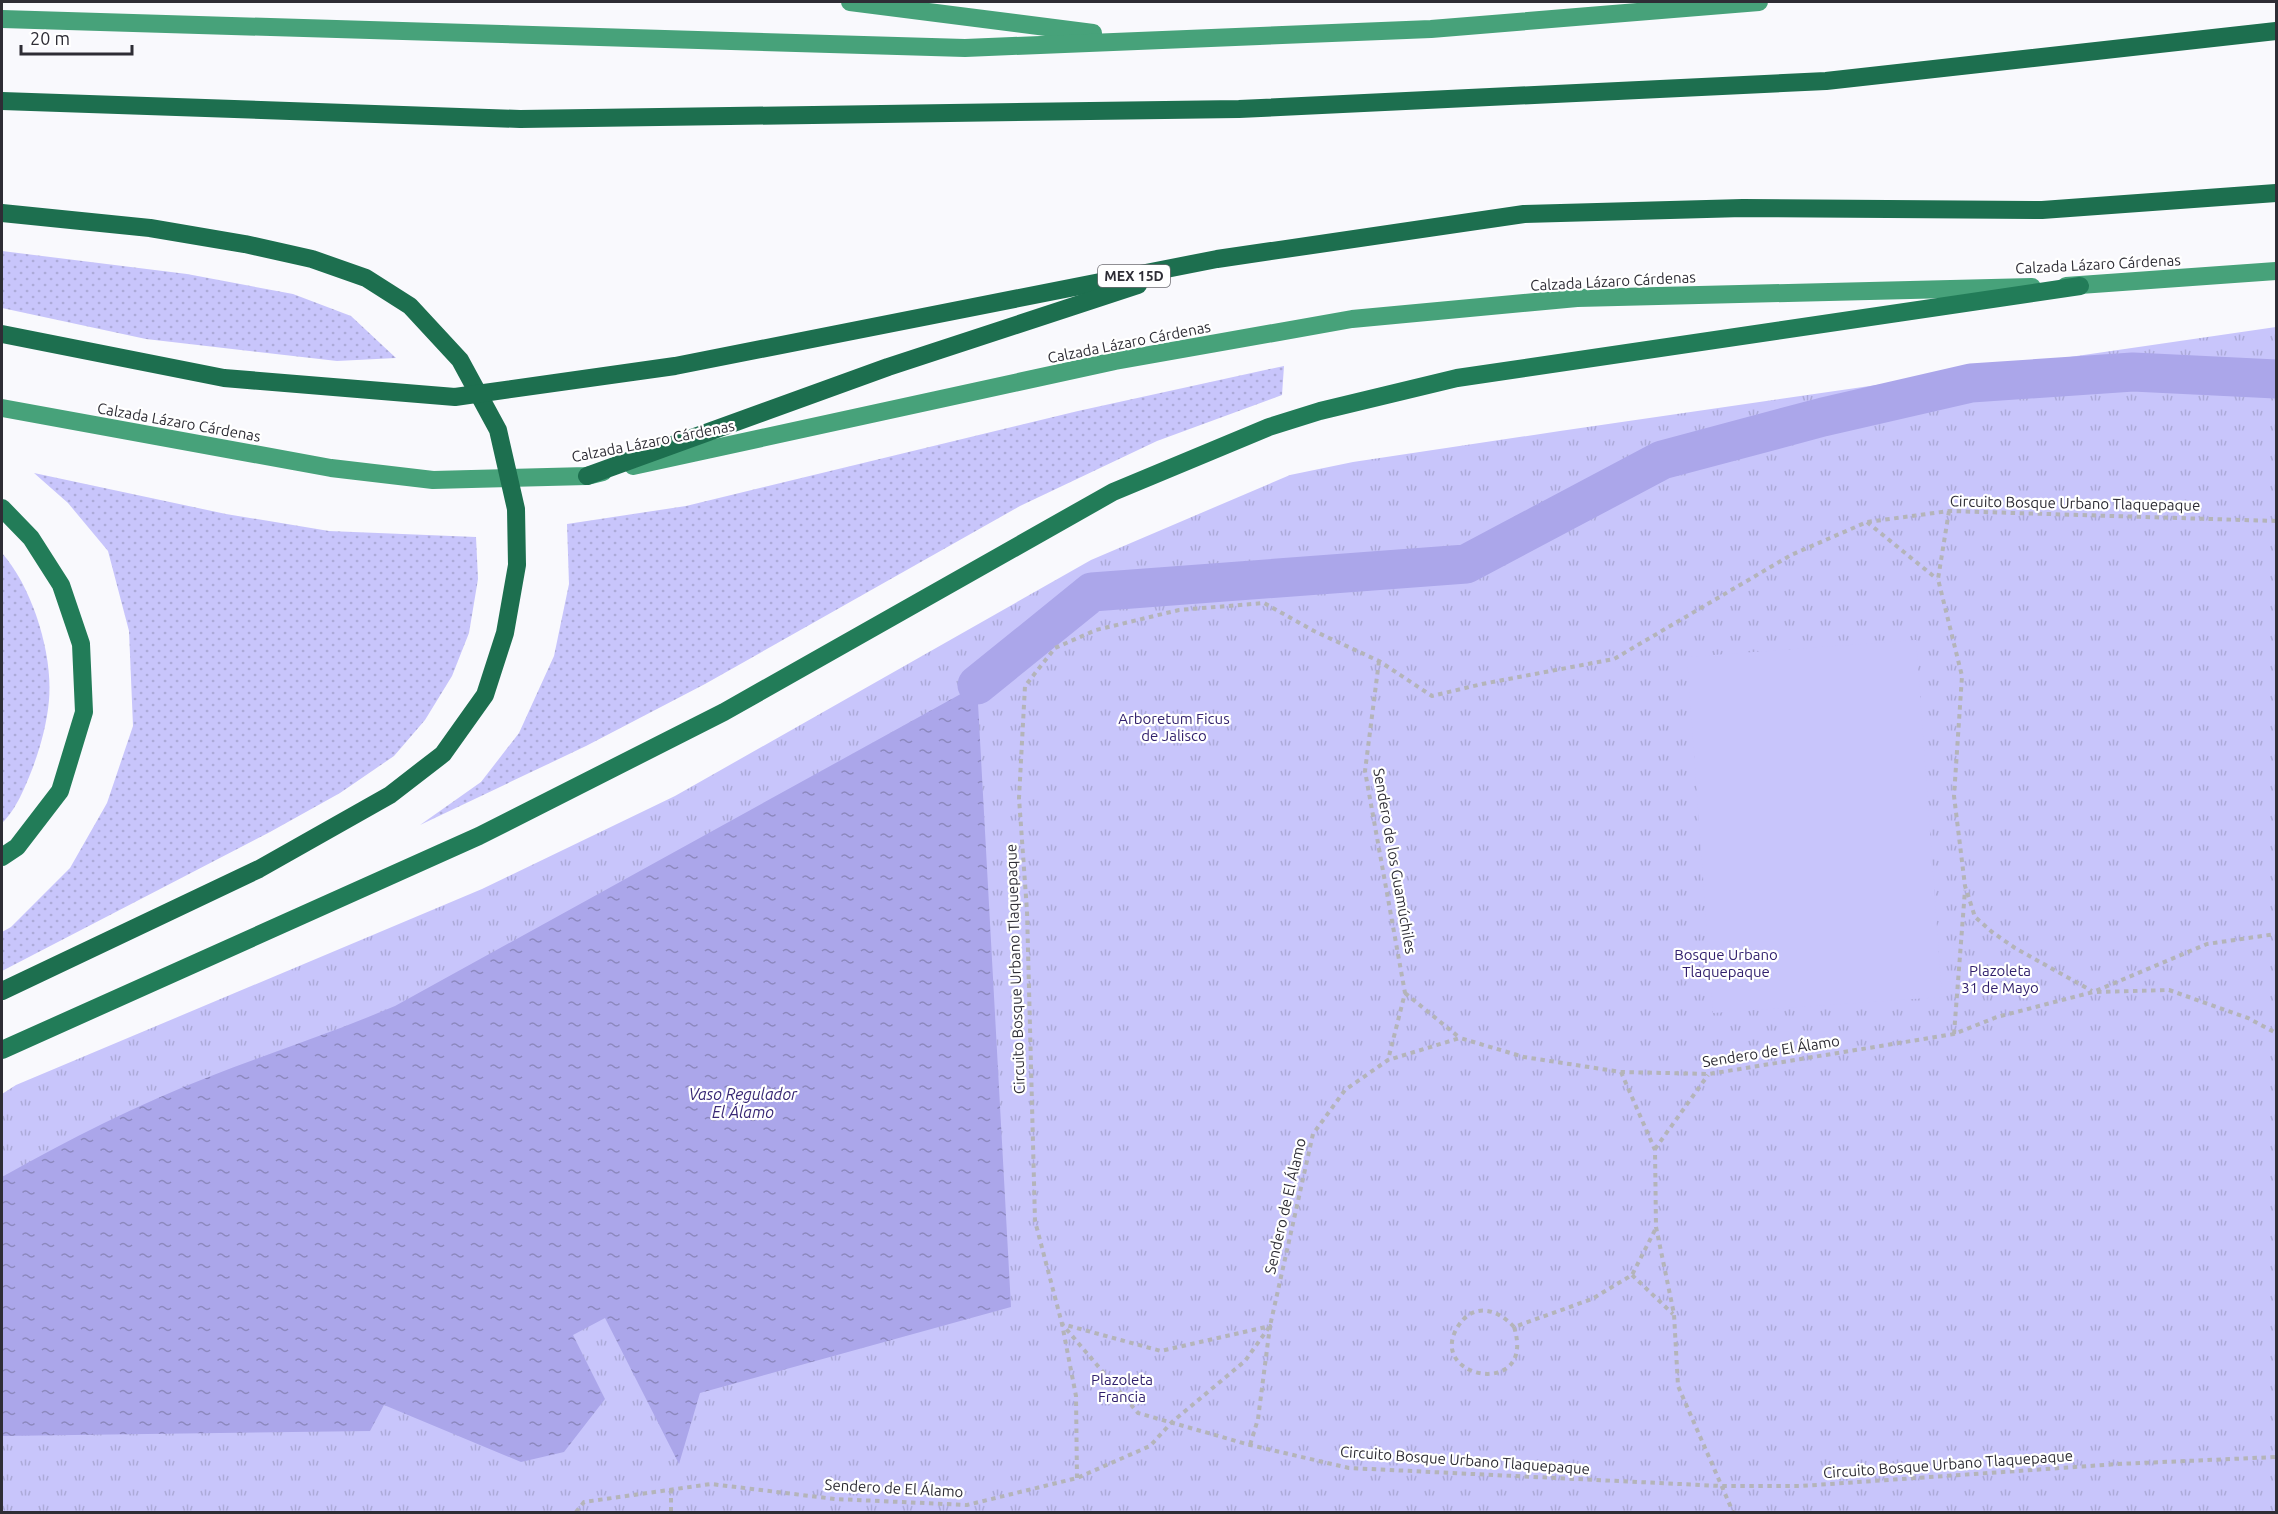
<svg xmlns="http://www.w3.org/2000/svg" width="2278" height="1514" viewBox="0 0 2278 1514" font-family="Ubuntu,sans-serif">
<defs>
<pattern id="grass-dots" width="8" height="8" patternUnits="userSpaceOnUse" patternTransform="scale(1.5)"><rect width="8" height="8" fill="#c8c5fb"/><path d="M2 2h.1M6 6h.1" fill="none" stroke="#acaad8" stroke-width="1.8" stroke-linecap="round"/></pattern>
<pattern id="park-tufts" width="24" height="20" patternUnits="userSpaceOnUse" patternTransform="scale(1.5)"><rect width="24" height="20" fill="#c8c5fb"/><path d="M3 7l-1-3M5 7V3M7 7l1-3M15 17l-1-3M17 17v-4M19 17l1-3" fill="none" stroke="#acaad8"/></pattern>
<pattern id="water-ripples" width="26" height="14" patternUnits="userSpaceOnUse" patternTransform="scale(1.5)"><rect width="26" height="14" fill="#aba6ea"/><path d="M2 4q2-2 4 0t4 0M15 11q2-2 4 0t4 0" fill="none" stroke="#8c88be"/></pattern>
</defs>
<rect width="100%" height="100%" fill="#f9f9fd"/>
<g fill="url(#grass-dots)">
<path d="M 2,251 L 187,274 L 293,294 L 351,316 L 396,358 L 337,361 L 146,339 L 2,308 Z"/>
<path d="M 1284,366 L 1282,395 L 1157,441 L 1020,506 L 705,684 L 586,746 L 420,825 L 481,782 L 519,733 L 554,656 L 569,584 L 567,524 L 686,506 L 1078,411 Z"/>
<path d="M 34,473 L 226,514 L 329,531 L 476,537 L 478,579 L 469,633 L 452,676 L 425,720 L 394,756 L 340,793 L 270,832 L 2,971 L 2,932 L 11,927 L 70,868 L 107,803 L 133,726 L 129,631 L 108,551 L 68,503 Z"/>
<path d="M 2,553 C 32,587 53,653 49,700 C 47,723 41,745 33,767 C 26,785 16,810 2,823 Z"/>
</g>
<path fill="url(#park-tufts)" d="M 2276,327 L 2276,1512 L 2,1512 L 2,1094 L 16,1085 L 482,889 L 675,796 L 1091,560 L 1290,475 L 1353,462 L 1560,431 Z"/>
<path fill="#c8c5fb" d="M 1916,640 L 1942,997 L 1713,1013 L 1687,657 Z"/>
<path fill="url(#water-ripples)" d="M 977,685 L 1011,1307 L 700,1393 L 679,1464 L 605,1318 L 573,1335 L 605,1399 L 564,1452 L 521,1462 L 384,1405 L 370,1431 L 2,1436 L 2,1177 C 69,1139 139,1104 211,1076 C 273,1052 334,1032 395,1006 Z"/>
<g fill="none" stroke-linecap="round" stroke-linejoin="round">
<path stroke="#aba6ea" stroke-width="39" d="M 977,685 L 1092,592 L 1466,564 L 1662,460 L 1823,417 L 1971,383 L 2133,372 L 2276,379"/>
<g stroke="#b4b4b9" stroke-width="4" stroke-dasharray="4.5 4.5" stroke-linecap="butt">
<path d="M 1949,511 L 1938,579 L 1962,676 L 1954,796 L 1965,886 L 1975,917 L 1992,932 L 2015,948 L 2092,991"/>
<path d="M 2276,521 L 1949,511 L 1867,522 L 1791,555 L 1614,659 L 1482,684 L 1432,696 L 1379,661 L 1314,631 L 1264,603 L 1179,610 L 1096,630 L 1055,648 L 1025,686 L 1019,798 L 1027,911 L 1035,1221 L 1062,1324 L 1138,1413 L 1250,1445 L 1349,1468 L 1721,1486 L 1801,1486 L 2118,1464 L 2276,1457"/>
<path d="M 1867,522 L 1937,579"/>
<path d="M 1379,661 L 1365,771 L 1405,993 L 1388,1060"/>
<path d="M 2097,992 L 2169,990 L 2248,1018 L 2276,1033"/>
<path d="M 1405,993 L 1460,1038"/>
<path d="M 1954,1034 L 1965,890"/>
<path d="M 1621,1072 L 1655,1150 L 1656,1227 L 1674,1314 L 1678,1386 L 1733,1512"/>
<path d="M 1655,1149 L 1708,1075"/>
<path d="M 1632,1275 L 1673,1314"/>
<path d="M 1514,1327 C 1537,1399 1427,1379 1457,1328 C 1472,1302 1497,1308 1514,1327 L 1592,1299 L 1632,1275 L 1656,1228"/>
<path d="M 1077,1478 L 1076,1396 L 1062,1324 L 1161,1351 L 1270,1326 L 1258,1419 L 1250,1445"/>
<path d="M 671,1489 L 671,1512"/>
<path d="M 576,1512 L 584,1502 L 711,1484 L 835,1499 L 967,1505 L 1077,1478 L 1150,1446 L 1172,1422 L 1245,1361 L 1270,1326 L 1313,1134 L 1345,1090 L 1388,1060 L 1460,1038 L 1524,1057 L 1621,1072 L 1709,1074 L 1954,1034 L 1997,1017 L 2093,992 L 2207,944 L 2276,934"/>
</g>
<g stroke="#47a27a" stroke-width="18">
<path d="M 850,2 L 1093,33"/>
<path d="M 2,19 L 965,48 L 1431,29 L 1759,2"/>
<path d="M 2066,286 L 2276,271"/>
<path d="M 2,408 L 331,468 L 433,480 L 587,476 L 603,472"/>
<path d="M 633,466 L 1115,361 L 1352,319 L 1577,298 L 2032,287"/>
</g>
<g stroke="#227c58" stroke-width="18">
<path d="M 2,508 L 31,538 L 61,585 L 81,644 L 84,712 L 60,791 L 17,847 L 2,857"/>
<path d="M 2,1050 L 479,836 L 724,712 L 1113,492 L 1269,427 L 1320,411 L 1457,378 L 2080,286"/>
</g>
<g stroke="#1d6f4f" stroke-width="18">
<path d="M 2,101 L 520,119 L 1239,109 L 1826,81 L 2276,31"/>
<path d="M 2,213 L 150,228 L 245,244 L 312,259 L 366,278 L 410,306 L 460,360 L 498,430 L 516,509 L 517,565 L 505,633 L 485,695 L 443,754 L 390,795 L 259,869 L 2,991"/>
<path d="M 2,334 L 224,378 L 455,397 L 675,366 L 1217,259 L 1524,214 L 1743,208 L 2042,210 L 2276,193"/>
<path d="M 587,476 L 888,367 L 1138,285"/>
</g>
</g>
<g text-anchor="middle" dominant-baseline="central" stroke-width="4.5" stroke-linejoin="round" paint-order="stroke">
<rect fill="#fff" stroke="#6d6c72" stroke-width="1.5" x="1098" y="265" width="72" height="22" rx="4.5"/>
<g font-size="14" font-weight="bold" fill="#2e2d35">
<text x="1134" y="276">MEX 15D</text>
</g>
<g font-size="15" fill="#2e2d35" stroke="#fff">
<text transform="translate(2098 264) rotate(-3)">Calzada Lázaro Cárdenas</text>
<text transform="translate(1613 281) rotate(-3)">Calzada Lázaro Cárdenas</text>
<text transform="translate(1129 342) rotate(-11)">Calzada Lázaro Cárdenas</text>
<text transform="translate(179 422) rotate(10)">Calzada Lázaro Cárdenas</text>
<text transform="translate(653 441) rotate(-11)">Calzada Lázaro Cárdenas</text>
<text transform="translate(2075 503) rotate(1)">Circuito Bosque Urbano Tlaquepaque</text>
<text transform="translate(1395 861) rotate(80)">Sendero de los Guamúchiles</text>
<text transform="translate(1015 969) rotate(-92)">Circuito Bosque Urbano Tlaquepaque</text>
<text transform="translate(1771 1051) rotate(-9)">Sendero de El Álamo</text>
<text transform="translate(1285 1206) rotate(-77)">Sendero de El Álamo</text>
<text transform="translate(1465 1460) rotate(4)">Circuito Bosque Urbano Tlaquepaque</text>
<text transform="translate(1948 1464) rotate(-4)">Circuito Bosque Urbano Tlaquepaque</text>
<text transform="translate(894 1488) rotate(3)">Sendero de El Álamo</text>
</g>
<g font-size="15" fill="#301f6c" stroke="#fff">
<text x="1174" y="718">Arboretum Ficus<tspan x="1174" dy="17">de Jalisco</tspan></text>
<text x="1726" y="954">Bosque Urbano<tspan x="1726" dy="17">Tlaquepaque</tspan></text>
<text x="2000" y="970">Plazoleta<tspan x="2000" dy="17">31 de Mayo</tspan></text>
<text x="1122" y="1379">Plazoleta<tspan x="1122" dy="17">Francia</tspan></text>
</g>
<g font-size="16" font-style="italic" fill="#382875" stroke="#fff">
<text x="743" y="1094">Vaso Regulador<tspan x="743" dy="18">El Álamo</tspan></text>
</g>
</g>
<rect width="2278" height="1514" fill="none" stroke="#2e2d35" stroke-width="6"/>
<path d="M21 45v9h111v-9" fill="none" stroke="#2e2d35" stroke-width="3"/>
<text x="30" y="45" font-size="18" fill="#2e2d35" stroke="#ffffff" stroke-width="4.5" paint-order="stroke">20 m</text>
</svg>
